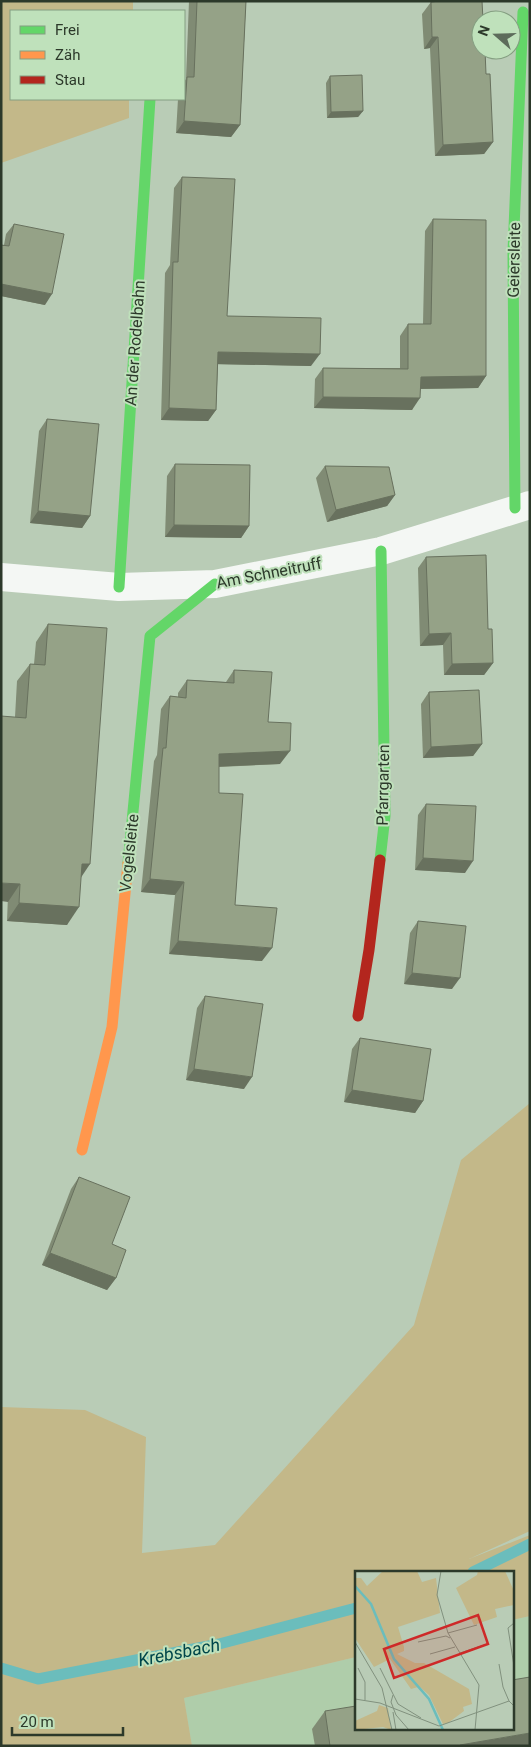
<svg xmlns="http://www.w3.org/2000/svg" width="531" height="1747" viewBox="0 0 531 1747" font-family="Roboto,sans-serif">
<rect width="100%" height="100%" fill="#b9ccb6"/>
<path fill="#afcdaa" d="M 530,1616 L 530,1746 L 192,1746 L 184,1698 L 356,1657 L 356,1728 L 512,1728 L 512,1620 Z"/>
<g fill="#c3b889">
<path d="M 1,1 L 133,1 L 133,11 L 11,11 L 11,99 L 129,99 L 129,118 L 1,163 Z"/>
<path d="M 530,1103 L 530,1531 L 469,1559 L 530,1535 L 530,1616 L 512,1620 L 512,1572 L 356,1572 L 356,1657 L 184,1698 L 192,1746 L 1,1746 L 1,1407 L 85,1410 L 146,1437 L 142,1553 L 215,1545 L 414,1325 L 461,1160 Z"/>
</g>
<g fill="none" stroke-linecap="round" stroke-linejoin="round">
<g stroke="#6bbdbc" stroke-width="11">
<path d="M 473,1572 L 530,1544"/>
<path d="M 1,1668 L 38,1679 L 219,1644 L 356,1608"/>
</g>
<path stroke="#f4f7f4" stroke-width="28" d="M 1,577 L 119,587 L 215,584 L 381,551 L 530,505"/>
<g stroke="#63d668" stroke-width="11">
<path d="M 515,508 L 513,252 L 523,12"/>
<path d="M 119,587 L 150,99"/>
<path d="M 380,860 L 385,816 L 381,551"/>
<path d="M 128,863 L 150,636 L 215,584"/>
</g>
<path stroke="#ff974d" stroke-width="11" d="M 82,1150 L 112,1027 L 128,863"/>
<path stroke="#b3261e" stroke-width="11" d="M 358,1016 L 369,950 L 380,860"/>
</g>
<g fill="#808b74">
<path d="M 189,1 L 246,1 L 240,125 L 231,137 L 176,133 L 178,99 L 184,99 L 184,82 L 186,79 Z"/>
<path d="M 431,2 L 486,74 L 493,142 L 484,154 L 435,156 L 430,48 L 424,49 L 422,14 Z"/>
<path d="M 330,76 L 363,111 L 358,117 L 327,118 L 326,83 Z"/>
<path d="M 182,177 L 227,316 L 311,366 L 218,364 L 216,410 L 208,421 L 161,420 L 165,273 L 170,265 L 174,188 Z"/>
<path d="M 433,219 L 486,376 L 478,388 L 420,389 L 412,410 L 314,408 L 315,379 L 323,368 L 400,368 L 400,336 L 408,324 L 423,324 L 425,231 Z"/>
<path d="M 14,224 L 45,305 L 1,296 L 1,245 L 4,245 L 6,234 Z"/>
<path d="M 47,419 L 90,516 L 82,528 L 30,523 L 39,431 Z"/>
<path d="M 175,464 L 249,526 L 241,538 L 165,537 L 167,476 Z"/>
<path d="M 325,466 L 395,495 L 387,506 L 327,522 L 316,478 Z"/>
<path d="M 426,557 L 488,629 L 493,663 L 484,675 L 444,675 L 443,645 L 420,646 L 418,568 Z"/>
<path d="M 48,624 L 81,877 L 67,925 L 7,921 L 15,717 L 17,681 L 30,664 L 34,664 L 36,642 Z"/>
<path d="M 234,670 L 268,722 L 280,764 L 219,767 L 219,793 L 235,905 L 262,961 L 169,954 L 175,895 L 141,892 L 154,761 L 157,755 L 161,709 L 170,696 L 178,697 L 178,693 L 187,680 L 226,682 Z"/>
<path d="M 429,692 L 482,744 L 473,756 L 423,758 L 421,704 Z"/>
<path d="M 426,804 L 465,873 L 415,870 L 418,815 Z"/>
<path d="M 418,921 L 452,989 L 404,984 L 410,933 Z"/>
<path d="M 205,996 L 244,1089 L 186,1080 L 197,1008 Z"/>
<path d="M 360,1038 L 423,1101 L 415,1113 L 344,1102 L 352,1049 Z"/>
<path d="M 79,1177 L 112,1244 L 116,1278 L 107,1290 L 42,1265 L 71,1189 Z"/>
<path d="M 325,1711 L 530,1746 L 315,1746 L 312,1729 Z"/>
</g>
<g fill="#68715e">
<path d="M 432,37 L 438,37 L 430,48 L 424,49 Z"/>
<path d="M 363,111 L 358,117 L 327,118 L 331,112 Z"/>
<path d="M 184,121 L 240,125 L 231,137 L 176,133 Z"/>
<path d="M 493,142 L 484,154 L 435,156 L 443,145 Z"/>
<path d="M 1,284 L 52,294 L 45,305 L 1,296 Z"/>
<path d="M 218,352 L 320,354 L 311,366 L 210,364 Z"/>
<path d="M 486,376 L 478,388 L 412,389 L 421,377 Z"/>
<path d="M 323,397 L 420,398 L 412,410 L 314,408 Z"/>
<path d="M 169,408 L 216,410 L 208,421 L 161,420 Z"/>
<path d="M 395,495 L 387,506 L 327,522 L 336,510 Z"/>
<path d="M 38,511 L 90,516 L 82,528 L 30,523 Z"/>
<path d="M 174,525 L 249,526 L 241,538 L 165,537 Z"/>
<path d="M 451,633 L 443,645 L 420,646 L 429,634 Z"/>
<path d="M 493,663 L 484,675 L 444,675 L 452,664 Z"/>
<path d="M 482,744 L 473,756 L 423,758 L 431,747 Z"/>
<path d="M 290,751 L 280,764 L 210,767 L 219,754 Z"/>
<path d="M 423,858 L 473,861 L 465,873 L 415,870 Z"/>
<path d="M 82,864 L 90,864 L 78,882 Z"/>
<path d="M 150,879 L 184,882 L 175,895 L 141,892 Z"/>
<path d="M 1,883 L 20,884 L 8,902 L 1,901 Z"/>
<path d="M 19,903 L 79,907 L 67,925 L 7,921 Z"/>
<path d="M 178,941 L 272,948 L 262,961 L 169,954 Z"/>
<path d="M 412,973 L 460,978 L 452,989 L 404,984 Z"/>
<path d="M 194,1069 L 252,1077 L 244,1089 L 186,1080 Z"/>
<path d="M 352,1090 L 423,1101 L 415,1113 L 344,1102 Z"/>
<path d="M 50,1253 L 116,1278 L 107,1290 L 42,1265 Z"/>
<path d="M 530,1733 L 530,1746 L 459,1746 L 460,1745 Z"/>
</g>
<g fill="#95a287" stroke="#68715e">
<path d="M 197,1 L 246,1 L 240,125 L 184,121 L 187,77 L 194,77 Z"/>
<path d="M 440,1 L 482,1 L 483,20 L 481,20 L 481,50 L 485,50 L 486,74 L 490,74 L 493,142 L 443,145 L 438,37 L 432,37 L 431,2 Z"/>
<path d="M 362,75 L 363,111 L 331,112 L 330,76 Z"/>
<path d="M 182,177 L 235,179 L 227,316 L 321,318 L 320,354 L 218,352 L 216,410 L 169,408 L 173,262 L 178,262 Z"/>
<path d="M 433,219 L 486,220 L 486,376 L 421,377 L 420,398 L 323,397 L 323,368 L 408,369 L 408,324 L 431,324 Z"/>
<path d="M 14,224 L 64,234 L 52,294 L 1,284 L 1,245 L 9,246 Z"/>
<path d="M 47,419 L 99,424 L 90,516 L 38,511 Z"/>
<path d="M 175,464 L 250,465 L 249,526 L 174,525 Z"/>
<path d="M 325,466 L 389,467 L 395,495 L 336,510 Z"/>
<path d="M 486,555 L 488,629 L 492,629 L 493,663 L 452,664 L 451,633 L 429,634 L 426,557 Z"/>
<path d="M 48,624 L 107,628 L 90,864 L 82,864 L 79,907 L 19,903 L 20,884 L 1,883 L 1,716 L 26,718 L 30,664 L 45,665 Z"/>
<path d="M 234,670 L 272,672 L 268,722 L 291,723 L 290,751 L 219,754 L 219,793 L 243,794 L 235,905 L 277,908 L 272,948 L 178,941 L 184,882 L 150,879 L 163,748 L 166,748 L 170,696 L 186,698 L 187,680 L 234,683 Z"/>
<path d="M 479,690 L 482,744 L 431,747 L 429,692 Z"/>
<path d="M 426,804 L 476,806 L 473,861 L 423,858 Z"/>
<path d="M 418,921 L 466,926 L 460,978 L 412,973 Z"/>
<path d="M 205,996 L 263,1004 L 252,1077 L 194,1069 Z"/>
<path d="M 360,1038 L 431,1049 L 423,1101 L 352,1090 Z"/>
<path d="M 79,1177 L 130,1197 L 112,1244 L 126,1250 L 116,1278 L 50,1253 Z"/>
<path d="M 530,1677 L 530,1733 L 460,1745 L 460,1746 L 330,1746 L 325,1711 L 356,1706 L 356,1728 L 512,1728 L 512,1680 Z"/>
</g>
<g text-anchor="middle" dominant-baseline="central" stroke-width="4" stroke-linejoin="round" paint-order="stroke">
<g font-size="16" fill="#2c392a" stroke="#bfe1bb">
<text transform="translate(514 260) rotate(-89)">Geiersleite</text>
<text transform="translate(135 343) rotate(-86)">An der Rodelbahn</text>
<text transform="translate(269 573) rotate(-11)">Am Schneitruff</text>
<text transform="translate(383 785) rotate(-89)">Pfarrgarten</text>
<text transform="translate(129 853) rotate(-84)">Vogelsleite</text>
</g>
<g font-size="18" font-style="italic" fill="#00464a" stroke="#bfe1bb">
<text transform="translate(179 1652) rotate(-11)">Krebsbach</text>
</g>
</g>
<g transform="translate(355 1571)">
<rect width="159" height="159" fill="#b9ccb6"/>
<path d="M 28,0 L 62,0 L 67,11 L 81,7 L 85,42 L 43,56 L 49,76 L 49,80 L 42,83 L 60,92 L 69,92 L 114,118 L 117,133 L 108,136 L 109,140 L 93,152 L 88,153 L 74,124 L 59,111 L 63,116 L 56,118 L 35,88 L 19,96 L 0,67 L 0,7 L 6,7 L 12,15 ZM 123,0 L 150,0 L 159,20 L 159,34 L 140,38 L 142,46 L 119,54 L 101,17 L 122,4 ZM 24,134 L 33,137 L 36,159 L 28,156 L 0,159 L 0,150 L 22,140 Z" fill="#c3b889"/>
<path fill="none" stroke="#6bbdbc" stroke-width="2.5" d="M 0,15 L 16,33 L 39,88 L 74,128 L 88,159"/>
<path fill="none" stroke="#81917e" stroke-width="1" d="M 86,0 L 82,24 L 93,62 L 124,114 L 120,159M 159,52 L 153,57 L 159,95M 93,62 L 122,54M 0,71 L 27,117 L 37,159M 63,71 L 91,65 L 95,67M 105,82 L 132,73M 75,83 L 100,76M 144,93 L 148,116 L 154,130M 3,97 L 10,111 L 10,129M 25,97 L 43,133 L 66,147M 38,124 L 36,131 L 41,144 L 54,159M 0,128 L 25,132 L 84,155 L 154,130 L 159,135M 38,141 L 41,159"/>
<path fill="#ce2928" fill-opacity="0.15" stroke="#ce2928" stroke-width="2.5" d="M 123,44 L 133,73 L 39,107 L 29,78 Z"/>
<rect width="159" height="159" fill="none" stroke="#2c392a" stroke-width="2.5"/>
</g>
<rect width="531" height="1747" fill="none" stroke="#2c392a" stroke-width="5"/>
<rect x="10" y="10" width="175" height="90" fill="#bfe1bb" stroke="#849e81"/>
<rect x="20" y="26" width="25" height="8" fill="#63d668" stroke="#849e81"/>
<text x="55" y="35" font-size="15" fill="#2c392a">Frei</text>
<rect x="20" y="51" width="25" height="8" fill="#ff974d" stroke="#849e81"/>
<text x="55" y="60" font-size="15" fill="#2c392a">Zäh</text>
<rect x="20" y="76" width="25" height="8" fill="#b3261e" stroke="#849e81"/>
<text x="55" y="85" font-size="15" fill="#2c392a">Stau</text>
<g transform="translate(496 35) rotate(290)"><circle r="24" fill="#bfe1bb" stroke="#849e81"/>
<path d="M0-4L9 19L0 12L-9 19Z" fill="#5d6c5b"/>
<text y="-8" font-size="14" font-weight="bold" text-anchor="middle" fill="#2c392a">N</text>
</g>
<path d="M12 1727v8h111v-8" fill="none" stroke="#2c392a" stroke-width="2.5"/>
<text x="20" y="1727" font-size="15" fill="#2c392a" stroke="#bfe1bb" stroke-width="4" paint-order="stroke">20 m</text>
</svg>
